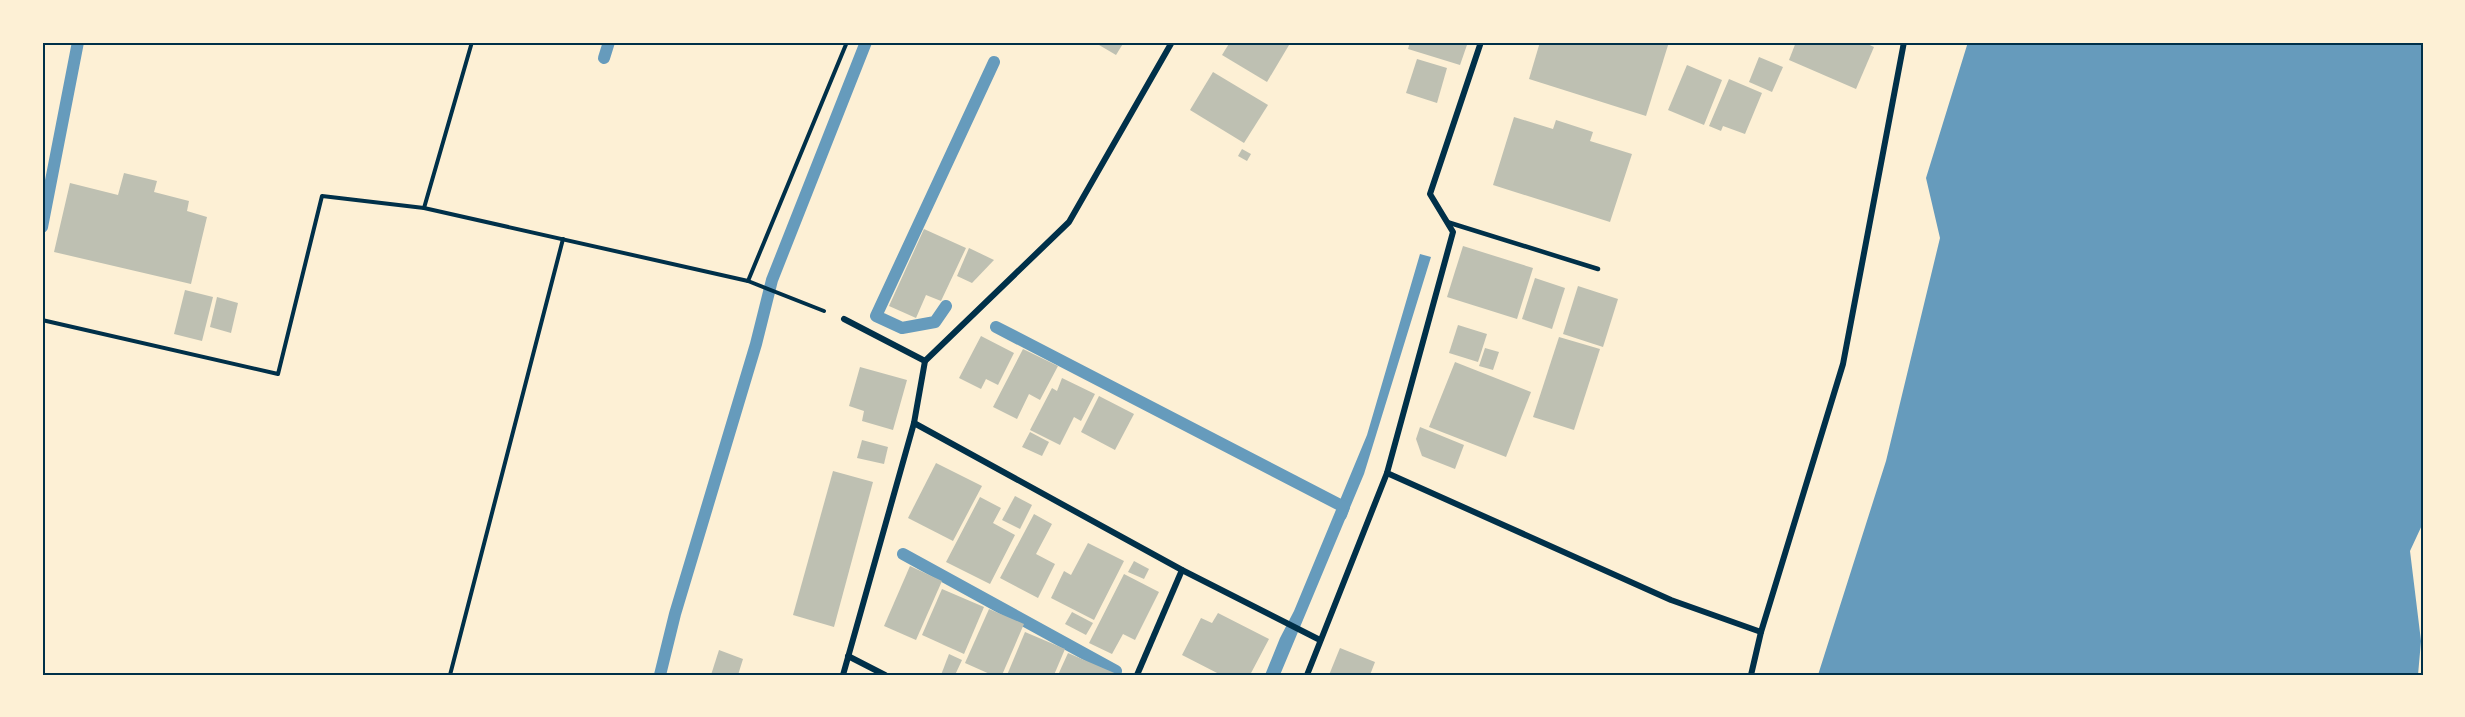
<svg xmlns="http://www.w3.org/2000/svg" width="2465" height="717" viewBox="0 0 2465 717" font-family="'PT Serif',serif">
<rect width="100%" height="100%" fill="#fdf0d5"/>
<g fill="#669bbc">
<path d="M 1968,42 L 2423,42 L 2423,523 L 2410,551 L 2421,641 L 2418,675 L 1818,675 L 1886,461 L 1940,238 L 1926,178 Z"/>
<path d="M 1420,254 L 1431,257 L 1364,474 L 1280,675 L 1265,675 L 1280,638 L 1294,611 L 1367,435 Z"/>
</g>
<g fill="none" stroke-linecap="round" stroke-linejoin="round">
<g stroke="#669bbc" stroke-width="12">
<path d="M 604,58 L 609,42"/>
<path d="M 42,227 L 78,42"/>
<path d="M 946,306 L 935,322 L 902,328 L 876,316 L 994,62"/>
<path d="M 996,327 L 1344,507 L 1341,515"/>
<path d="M 903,554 L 1116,671"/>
<path d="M 660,675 L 675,614 L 756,344 L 772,280 L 866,42"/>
</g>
</g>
<g fill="#bec0b2">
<path d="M 1094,42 L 1124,42 L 1116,55 Z"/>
<path d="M 1230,42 L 1284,42 L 1289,45 L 1267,82 L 1222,55 Z"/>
<path d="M 1410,42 L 1468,42 L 1460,65 L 1408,49 Z"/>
<path d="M 1540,42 L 1669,42 L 1646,116 L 1529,79 Z"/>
<path d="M 1796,42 L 1863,42 L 1874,47 L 1856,89 L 1789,60 Z"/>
<path d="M 1759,57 L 1783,67 L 1772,92 L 1749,82 Z"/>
<path d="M 1417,59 L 1447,68 L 1437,103 L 1406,93 Z"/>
<path d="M 1687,65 L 1722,80 L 1704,125 L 1668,110 Z"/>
<path d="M 1213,72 L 1268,105 L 1244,143 L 1190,110 Z"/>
<path d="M 1729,79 L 1762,93 L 1745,134 L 1723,126 L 1721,131 L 1709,126 Z"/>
<path d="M 1514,117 L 1553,129 L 1556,120 L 1593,132 L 1590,141 L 1632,154 L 1610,222 L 1493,185 Z"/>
<path d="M 1242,149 L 1251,154 L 1247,161 L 1238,156 Z"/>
<path d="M 124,173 L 157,181 L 154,192 L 189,201 L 187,211 L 207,217 L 191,284 L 54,252 L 70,183 L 118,195 Z"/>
<path d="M 924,229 L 966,248 L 941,301 L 926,295 L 916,318 L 889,306 Z"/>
<path d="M 1463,246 L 1533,268 L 1517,319 L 1447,297 Z"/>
<path d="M 969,248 L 994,260 L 972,283 L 957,276 Z"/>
<path d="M 1535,278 L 1565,288 L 1552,329 L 1522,319 Z"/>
<path d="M 1578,286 L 1618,299 L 1603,347 L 1563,334 Z"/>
<path d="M 185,290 L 213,297 L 202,341 L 174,334 Z"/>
<path d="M 217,297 L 238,303 L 231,333 L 210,327 Z"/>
<path d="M 1458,325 L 1487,334 L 1478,362 L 1449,353 Z"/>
<path d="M 981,336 L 1014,353 L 998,385 L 986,379 L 981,389 L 959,378 Z"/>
<path d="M 1559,337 L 1600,349 L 1574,430 L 1533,417 Z"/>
<path d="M 1485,348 L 1499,352 L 1493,370 L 1479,366 Z"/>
<path d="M 1023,349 L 1058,366 L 1040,400 L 1029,394 L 1017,419 L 993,407 Z"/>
<path d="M 1455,362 L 1531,392 L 1506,457 L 1429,427 Z"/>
<path d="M 860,367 L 907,380 L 893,430 L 862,421 L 864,411 L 849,406 Z"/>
<path d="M 1062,378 L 1095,394 L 1081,421 L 1074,417 L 1060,445 L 1030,430 L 1052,388 L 1057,391 Z"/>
<path d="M 1099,396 L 1134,414 L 1115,450 L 1081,432 Z"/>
<path d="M 1420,427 L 1464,445 L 1455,469 L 1422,456 L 1416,439 Z"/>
<path d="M 1030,432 L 1049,442 L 1042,456 L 1022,447 Z"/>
<path d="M 862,440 L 888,447 L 884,464 L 857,458 Z"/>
<path d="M 936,463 L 982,486 L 953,541 L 908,518 Z"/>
<path d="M 833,471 L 873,482 L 834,627 L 793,615 Z"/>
<path d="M 1015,496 L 1032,505 L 1020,529 L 1002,520 Z"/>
<path d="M 980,497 L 1001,508 L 993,523 L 1015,535 L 990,584 L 946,562 Z"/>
<path d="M 1034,514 L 1052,524 L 1036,554 L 1055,564 L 1038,598 L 1000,578 Z"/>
<path d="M 1088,543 L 1124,561 L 1094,620 L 1051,598 L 1064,571 L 1071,575 Z"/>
<path d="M 1134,561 L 1149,569 L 1144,579 L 1128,572 Z"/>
<path d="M 910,566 L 942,581 L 916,640 L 884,626 Z"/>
<path d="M 1124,574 L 1159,592 L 1135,640 L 1123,634 L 1112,654 L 1089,643 Z"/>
<path d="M 942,589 L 984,607 L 964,654 L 922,635 Z"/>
<path d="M 989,609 L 1024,624 L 1002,675 L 992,675 L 965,663 Z"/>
<path d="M 1072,612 L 1093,623 L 1086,635 L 1065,624 Z"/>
<path d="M 1218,613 L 1269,639 L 1250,675 L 1221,675 L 1182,655 L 1201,618 L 1212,623 Z"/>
<path d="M 1025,632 L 1065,649 L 1054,675 L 1007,675 Z"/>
<path d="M 1340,648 L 1375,662 L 1370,675 L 1329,675 Z"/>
<path d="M 719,650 L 743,659 L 738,675 L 711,675 Z"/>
<path d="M 1068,653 L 1119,675 L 1058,675 Z"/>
<path d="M 949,654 L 962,660 L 955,675 L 941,675 Z"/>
</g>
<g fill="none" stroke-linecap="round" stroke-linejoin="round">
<g stroke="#003049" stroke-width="4">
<path d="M 424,208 L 472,42"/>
<path d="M 748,281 L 847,42"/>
<path d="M 42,320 L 278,374 L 322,196 L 424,208 L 748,281 L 824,311"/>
<path d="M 450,675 L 563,239"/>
</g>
<path stroke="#003049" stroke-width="4.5" d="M 1447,222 L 1598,269"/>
<g stroke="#003049" stroke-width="6">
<path d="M 844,319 L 925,361"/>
<path d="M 914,423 L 1182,570 L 1320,640"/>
<path d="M 1387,473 L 1671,600 L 1761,632"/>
<path d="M 848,656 L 885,675"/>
<path d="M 843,675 L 914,423 L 925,361 L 1069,222 L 1172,42"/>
<path d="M 1137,675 L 1182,570"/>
<path d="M 1307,675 L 1387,473 L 1453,232 L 1430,194 L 1481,42"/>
<path d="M 1751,675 L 1761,632 L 1843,364 L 1904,42"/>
</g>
</g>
<rect width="2465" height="717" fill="none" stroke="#fdf0d5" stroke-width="87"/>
<rect x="44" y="44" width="2378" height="630" fill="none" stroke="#003049" stroke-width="2"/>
</svg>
